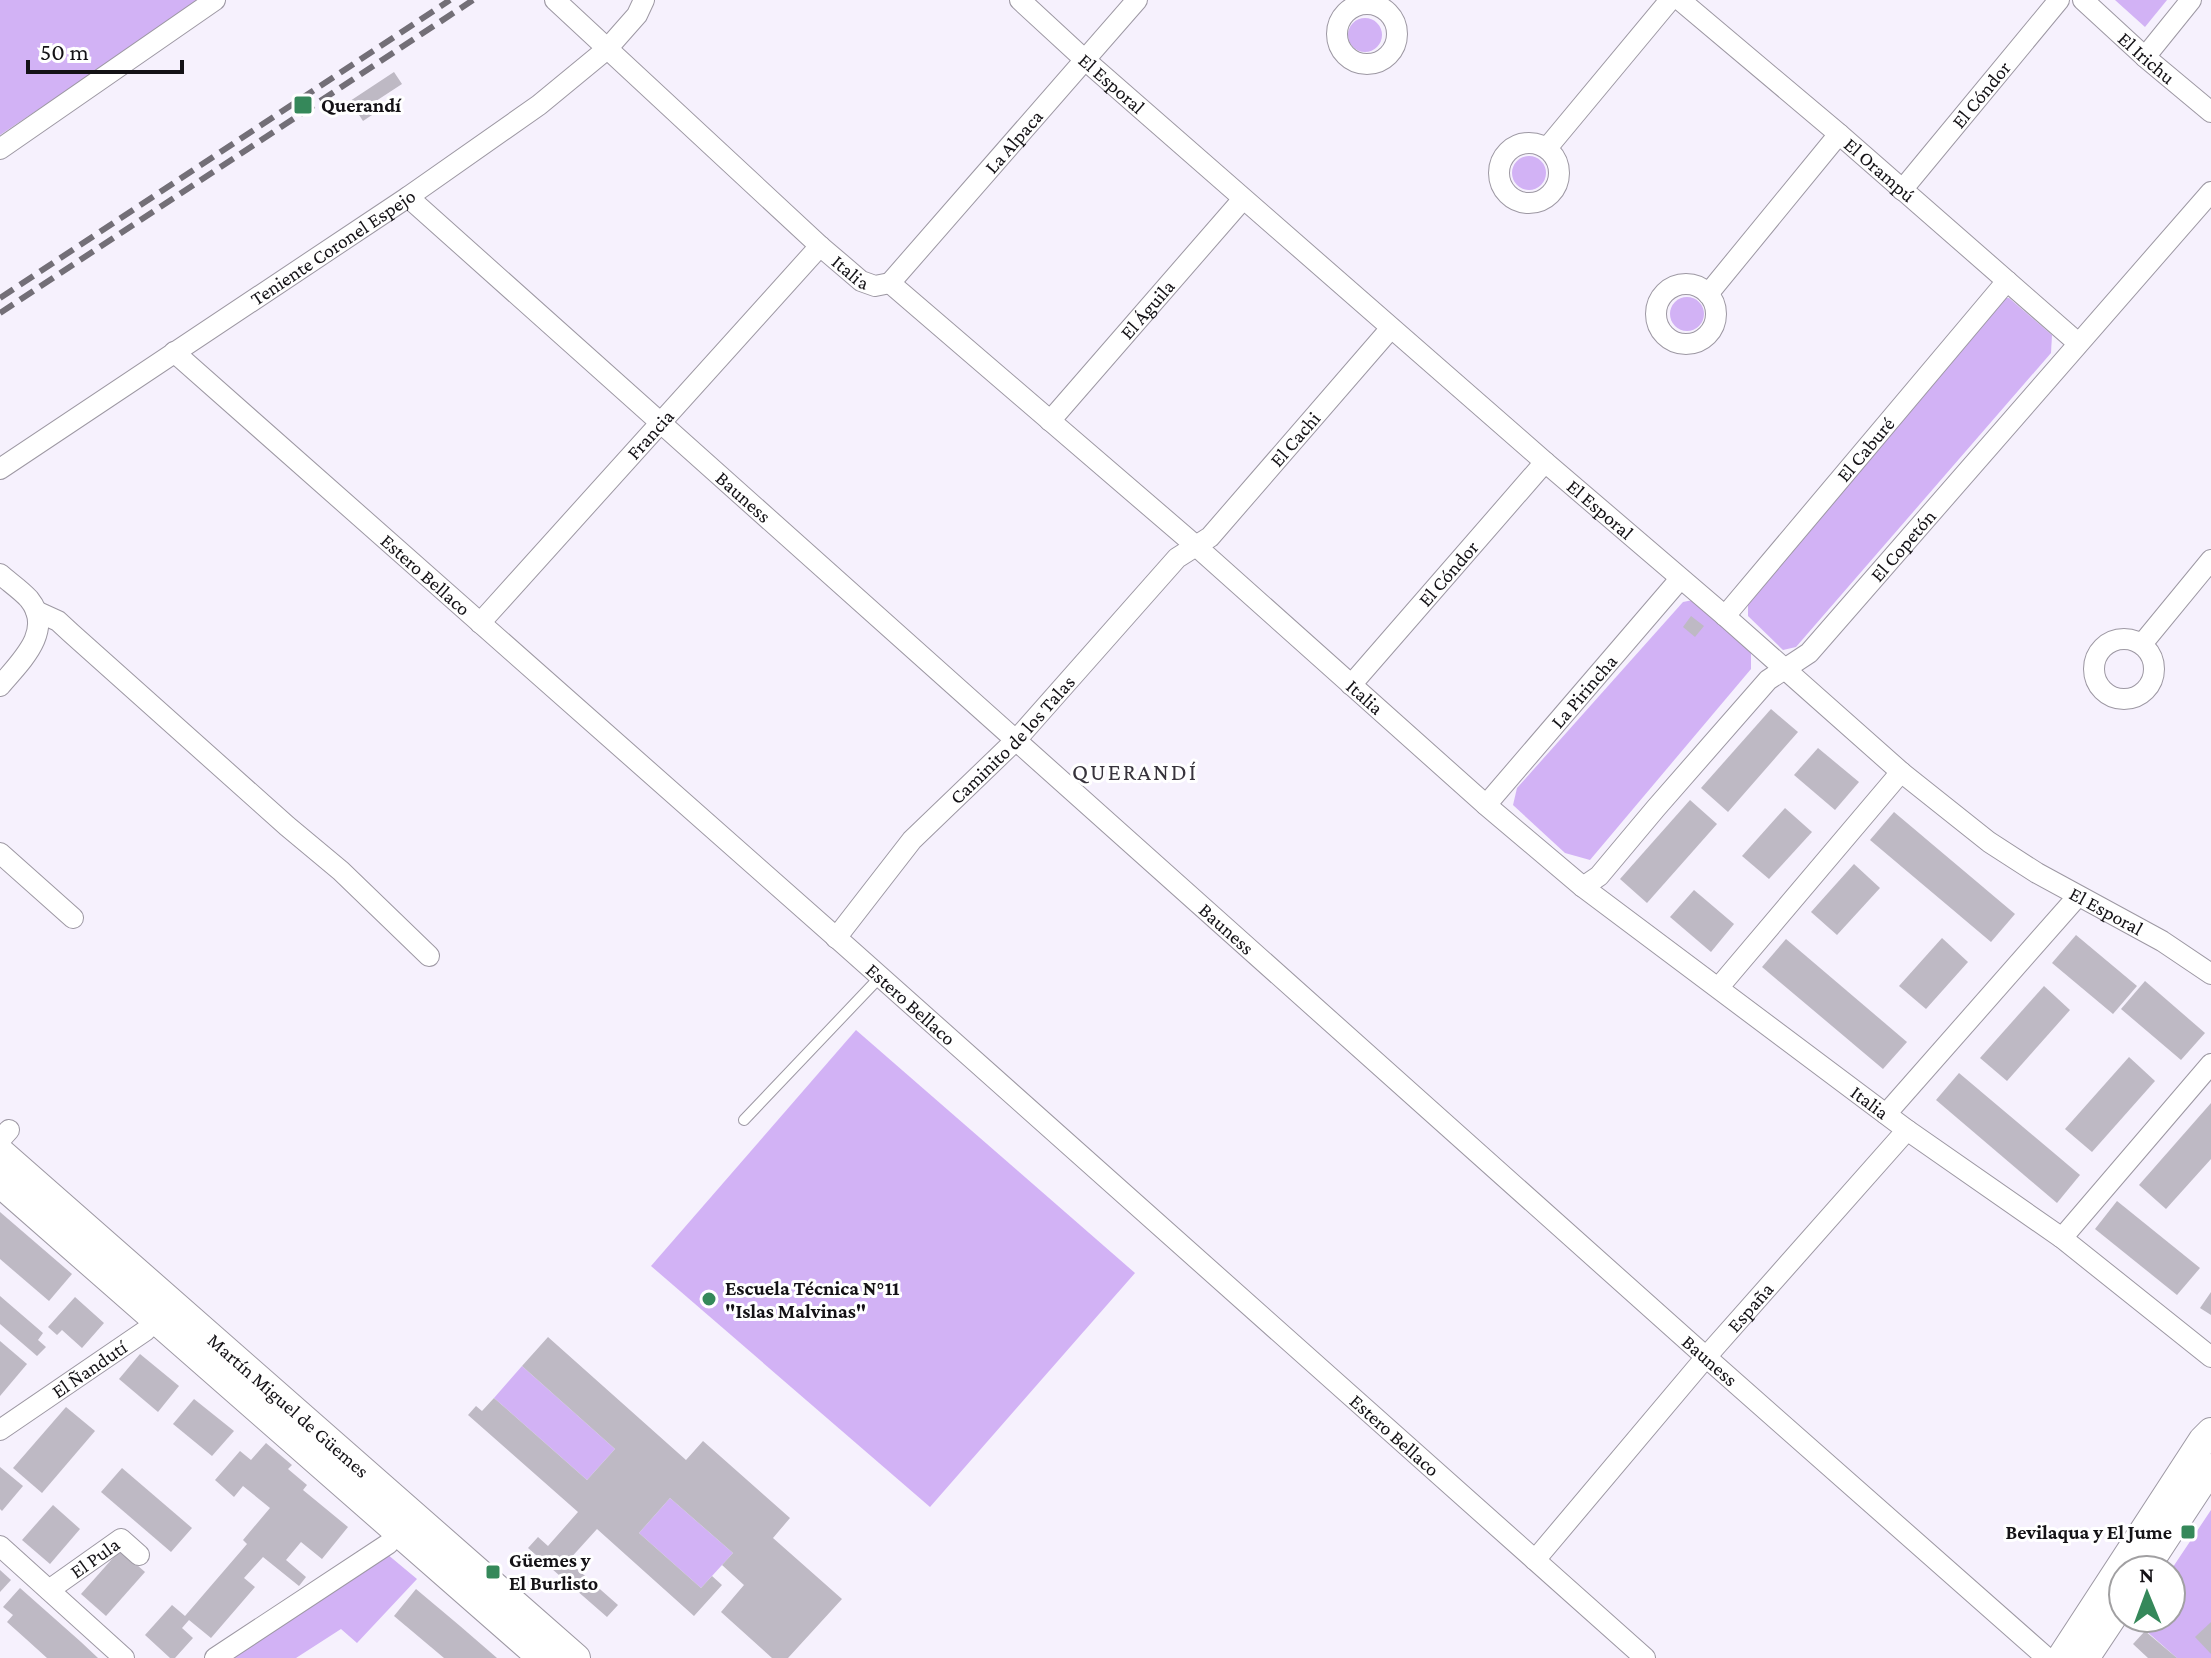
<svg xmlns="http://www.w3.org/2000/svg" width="2211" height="1658" viewBox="0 0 2211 1658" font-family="'Crimson Pro',serif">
<rect width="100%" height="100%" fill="#f6f1fd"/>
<g fill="#d2b2f5">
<path d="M 0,0 L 202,0 L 0,135 Z"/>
<path d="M 2115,0 L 2167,0 L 2145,27 Z"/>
<circle cx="1365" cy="35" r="17"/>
<circle cx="1529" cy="173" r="17"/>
<circle cx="1687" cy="314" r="17"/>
<path d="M 2005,298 L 2009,298 L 2052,335 L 2051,353 L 1796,647 L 1783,650 L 1748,616 L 1748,604 Z"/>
<path d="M 1693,600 L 1751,649 L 1751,669 L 1590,860 L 1565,853 L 1513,805 L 1517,788 L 1683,602 Z"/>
<path d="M 856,1030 L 1135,1273 L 930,1507 L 651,1266 Z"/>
<path d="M 522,1366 L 615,1449 L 587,1480 L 494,1398 Z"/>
<path d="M 670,1498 L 733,1553 L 701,1588 L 639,1533 Z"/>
<path d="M 2211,1510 L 2211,1658 L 2177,1658 L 2136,1622 L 2139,1618 L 2171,1618 L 2171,1570 Z"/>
<path d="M 387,1554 L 417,1579 L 357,1643 L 341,1629 L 296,1658 L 228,1658 Z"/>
</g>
<g fill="#beb9c4">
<path d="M 394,72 L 402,84 L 376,101 L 381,109 L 363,121 L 350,101 Z"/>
<path d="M 1691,616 L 1704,626 L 1695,637 L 1683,627 Z"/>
<path d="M 1771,709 L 1798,732 L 1728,812 L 1701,788 Z"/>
<path d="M 1818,748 L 1859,782 L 1835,810 L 1794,775 Z"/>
<path d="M 1690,800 L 1717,824 L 1647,903 L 1620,879 Z"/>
<path d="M 1785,808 L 1812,832 L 1769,879 L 1742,856 Z"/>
<path d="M 1894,812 L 2015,914 L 1991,942 L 1870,840 Z"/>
<path d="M 1854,864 L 1880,888 L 1837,935 L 1811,912 Z"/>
<path d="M 1694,890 L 1734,924 L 1711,952 L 1670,917 Z"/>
<path d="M 2076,935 L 2137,986 L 2113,1014 L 2052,963 Z"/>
<path d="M 1942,938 L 1968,962 L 1926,1009 L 1899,986 Z"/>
<path d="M 1786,939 L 1907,1042 L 1883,1069 L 1762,967 Z"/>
<path d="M 2145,981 L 2205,1033 L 2181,1060 L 2121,1009 Z"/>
<path d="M 2044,986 L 2070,1010 L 2007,1081 L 1980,1058 Z"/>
<path d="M 2129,1057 L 2155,1081 L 2092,1152 L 2065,1129 Z"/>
<path d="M 1959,1073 L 2080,1175 L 2057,1203 L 1936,1100 Z"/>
<path d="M 2211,1103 L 2211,1159 L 2166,1209 L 2139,1185 Z"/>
<path d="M 2117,1201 L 2200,1268 L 2177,1295 L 2095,1229 Z"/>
<path d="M 0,1212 L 72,1274 L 49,1301 L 0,1259 Z"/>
<path d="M 2211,1292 L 2211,1315 L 2200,1308 Z"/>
<path d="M 0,1296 L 43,1333 L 38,1340 L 46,1347 L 37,1356 L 0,1324 Z"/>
<path d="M 75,1297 L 104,1323 L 82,1348 L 62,1330 L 57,1335 L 48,1327 Z"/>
<path d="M 548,1337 L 686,1460 L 703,1441 L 790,1518 L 773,1538 L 842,1599 L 788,1658 L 772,1658 L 721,1612 L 744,1585 L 722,1565 L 733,1553 L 670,1498 L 639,1533 L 701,1588 L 712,1576 L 722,1585 L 694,1616 L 597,1529 L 568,1561 L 618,1605 L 607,1617 L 528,1548 L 538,1537 L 548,1546 L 578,1512 L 468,1415 L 476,1406 L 482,1411 L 494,1398 L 587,1480 L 615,1449 L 522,1366 Z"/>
<path d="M 0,1341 L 27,1364 L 0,1396 Z"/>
<path d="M 140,1354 L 179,1386 L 158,1412 L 119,1379 Z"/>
<path d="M 194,1399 L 234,1431 L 212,1456 L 173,1424 Z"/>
<path d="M 66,1407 L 95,1431 L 42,1493 L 13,1468 Z"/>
<path d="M 266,1443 L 292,1465 L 288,1469 L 307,1485 L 303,1490 L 348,1527 L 322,1559 L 301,1542 L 286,1560 L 306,1577 L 299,1586 L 263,1557 L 244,1578 L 255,1587 L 211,1638 L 189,1620 L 182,1628 L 193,1638 L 175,1658 L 170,1658 L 145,1635 L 172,1605 L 185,1616 L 247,1544 L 243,1540 L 270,1508 L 243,1486 L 234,1497 L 215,1480 L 240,1451 L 251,1460 Z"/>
<path d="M 0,1467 L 23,1486 L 2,1511 L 0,1509 Z"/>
<path d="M 122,1468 L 192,1528 L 171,1552 L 101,1492 Z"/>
<path d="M 53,1505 L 80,1529 L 50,1564 L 22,1540 Z"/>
<path d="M 120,1550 L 145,1572 L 106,1616 L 81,1594 Z"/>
<path d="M 0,1570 L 11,1580 L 0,1592 Z"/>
<path d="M 20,1588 L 81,1642 L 98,1658 L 47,1658 L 26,1639 L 7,1622 L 13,1615 L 3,1607 Z"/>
<path d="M 416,1589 L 460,1626 L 497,1658 L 444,1658 L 394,1616 Z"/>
<path d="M 2211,1622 L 2211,1654 L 2195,1637 Z"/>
<path d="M 2145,1631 L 2177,1658 L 2148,1658 L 2133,1644 Z"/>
</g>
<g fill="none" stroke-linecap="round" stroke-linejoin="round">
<defs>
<path id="service" d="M 744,1120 L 880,977"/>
<g id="minor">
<path id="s1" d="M 555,0 L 820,246 L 861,281 L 875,286 L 890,283"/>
<path id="s2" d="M 1020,0 L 1084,59 L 1545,462 L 1725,616 L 1901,772 L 1989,842 L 2037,873 L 2162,941 L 2211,974"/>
<path id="s3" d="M 1680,0 L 1839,134 L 2078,343"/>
<path id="s4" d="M 2083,0 L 2145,57 L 2211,112"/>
<circle cx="1367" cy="34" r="30"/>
<path d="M 2145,57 L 2191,0"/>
<circle cx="1529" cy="173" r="30"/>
<path d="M 1547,148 L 1670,0"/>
<path d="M 0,149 L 215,0"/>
<path id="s5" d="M 1902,190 L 2059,0"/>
<path id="s6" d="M 408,197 L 1706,1357 L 2047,1658"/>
<path id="s7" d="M 890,283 L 1196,546 L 1486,805 L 1583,887 L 1907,1130 L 2062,1238 L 2211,1357"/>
<path id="s8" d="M 890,283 L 1137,0"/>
<circle cx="1686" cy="314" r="30"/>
<path d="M 1708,294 L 1839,134"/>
<path id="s9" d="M 174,352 L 847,947 L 1645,1658"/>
<path id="s10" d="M 1050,421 L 1243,199"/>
<path id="s11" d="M 0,469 L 408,197 L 539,105 L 607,49 L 637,15 L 644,0"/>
<path d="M 0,574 C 9,582 21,590 29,599 C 55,631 20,662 0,686"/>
<path d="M 36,611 L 58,621 L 71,633 L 287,826 L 341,871 L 429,956"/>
<path id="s12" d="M 1725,616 L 2007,281"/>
<path id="s13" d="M 480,623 L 820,246"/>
<circle cx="2124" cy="669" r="30"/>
<path d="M 2142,644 L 2211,560"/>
<path id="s14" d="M 1351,685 L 1545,462"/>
<path id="s15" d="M 1486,805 L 1680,579"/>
<path d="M 0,853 L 73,918"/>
<path id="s16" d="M 1583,887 L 1599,876 L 1656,808 L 1768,680 L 1809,653 L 2211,192"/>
<path id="s17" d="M 836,938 L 912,840 L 1016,740 L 1177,558 L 1210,537 L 1391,328"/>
<path d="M 1719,987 L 1901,772"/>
<path d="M 1886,1114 L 2078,896"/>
<path d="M 0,1140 L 9,1130"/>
<path d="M 2062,1238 L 2211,1064"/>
<path id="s18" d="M 0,1430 L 145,1331 L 164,1312"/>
<path d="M 0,1546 L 124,1658"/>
<path id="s19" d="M 1535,1560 L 1706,1357 L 1907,1130"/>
<path id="s20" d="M 49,1590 L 121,1539 L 139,1555"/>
<path d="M 215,1658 L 388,1544 L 407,1522"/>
</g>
<g id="secondary">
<path id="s21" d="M 0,1152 L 576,1658"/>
<path d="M 0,1183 L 542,1658"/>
<path d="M 2144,1570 L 2211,1468"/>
<path d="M 2061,1658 L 2203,1440 L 2211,1432"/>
<path d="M 2085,1658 L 2123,1601"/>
</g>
</defs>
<use href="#service" stroke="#9d98a3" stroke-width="12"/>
<use href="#minor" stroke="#9d98a3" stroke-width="22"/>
<use href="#secondary" stroke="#9d98a3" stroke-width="30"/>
<use href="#service" stroke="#fff" stroke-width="10"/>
<use href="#minor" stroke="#fff" stroke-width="20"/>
<use href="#secondary" stroke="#fff" stroke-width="28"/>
<g stroke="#736f77" stroke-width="6" stroke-dasharray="16 8" stroke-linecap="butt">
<path d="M 0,298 L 450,0"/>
<path d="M 0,313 L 473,0"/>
</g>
</g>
<g fill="#35885a" stroke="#fff" stroke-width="3">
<rect x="293" y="95" width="20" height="20" rx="4"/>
<circle cx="709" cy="1299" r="8"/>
<rect x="2180" y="1524" width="16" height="16" rx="4"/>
<rect x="485" y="1564" width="16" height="16" rx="4"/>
</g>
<g text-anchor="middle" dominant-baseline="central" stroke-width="6" stroke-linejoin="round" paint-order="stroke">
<g font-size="20" fill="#141216" stroke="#fff">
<text stroke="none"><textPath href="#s4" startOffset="86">El Irichu</textPath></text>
<text stroke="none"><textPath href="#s2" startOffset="124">El Esporal</textPath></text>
<text stroke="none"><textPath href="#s5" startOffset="124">El Cóndor</textPath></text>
<text stroke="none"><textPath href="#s8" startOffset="188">La Alpaca</textPath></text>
<text stroke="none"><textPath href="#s3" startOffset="262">El Orampú</textPath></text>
<text stroke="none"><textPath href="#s11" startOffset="400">Teniente Coronel Espejo</textPath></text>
<text stroke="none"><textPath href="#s1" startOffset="402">Italia</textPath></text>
<text stroke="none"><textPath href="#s10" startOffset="148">El Águila</textPath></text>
<text stroke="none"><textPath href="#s13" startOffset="254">Francia</textPath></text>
<text stroke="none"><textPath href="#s17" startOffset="680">El Cachi</textPath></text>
<text stroke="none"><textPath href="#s12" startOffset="218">El Caburé</textPath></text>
<text stroke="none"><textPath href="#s6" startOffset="450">Bauness</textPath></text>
<text stroke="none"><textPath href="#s2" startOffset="772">El Esporal</textPath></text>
<text stroke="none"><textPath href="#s16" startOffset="470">El Copetón</textPath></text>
<text stroke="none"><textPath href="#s14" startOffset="148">El Cóndor</textPath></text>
<text stroke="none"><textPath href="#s9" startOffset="336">Estero Bellaco</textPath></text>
<text stroke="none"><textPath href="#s15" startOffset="150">La Pirincha</textPath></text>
<text stroke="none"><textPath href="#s7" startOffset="630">Italia</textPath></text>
<text stroke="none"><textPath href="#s17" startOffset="266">Caminito de los Talas</textPath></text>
<text stroke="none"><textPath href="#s2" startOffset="1420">El Esporal</textPath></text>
<text stroke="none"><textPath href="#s6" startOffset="1098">Bauness</textPath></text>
<text stroke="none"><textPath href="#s9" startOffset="984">Estero Bellaco</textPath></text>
<text stroke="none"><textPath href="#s7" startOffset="1278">Italia</textPath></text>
<text stroke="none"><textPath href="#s19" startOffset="332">España</textPath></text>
<text stroke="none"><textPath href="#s6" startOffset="1746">Bauness</textPath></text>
<text stroke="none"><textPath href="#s18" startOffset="108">El Ñandutí</textPath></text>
<text stroke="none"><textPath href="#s21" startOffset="384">Martín Miguel de Güemes</textPath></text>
<text stroke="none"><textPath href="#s9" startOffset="1632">Estero Bellaco</textPath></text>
<text stroke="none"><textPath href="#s20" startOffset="56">El Pula</textPath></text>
</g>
<g font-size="20" font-weight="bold" fill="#141216" stroke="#fff" text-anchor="start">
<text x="321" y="105">Querandí</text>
<text x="725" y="1288">Escuela Técnica N°11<tspan x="725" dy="23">"Islas Malvinas"</tspan></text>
<text x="2172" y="1532" text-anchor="end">Bevilaqua y El Jume</text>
<text x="509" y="1560">Güemes y<tspan x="509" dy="23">El Burlisto</tspan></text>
</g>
<g font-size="24" letter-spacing="2" fill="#37333c" stroke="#fff">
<text x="1135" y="771">QUERANDÍ</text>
</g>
</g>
<g transform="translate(2147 1594) rotate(359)"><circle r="38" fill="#ffffff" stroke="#a1a0a2" stroke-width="2"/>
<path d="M0-6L14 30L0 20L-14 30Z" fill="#35885a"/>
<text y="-12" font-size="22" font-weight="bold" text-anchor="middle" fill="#141216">N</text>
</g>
<path d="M28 60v12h154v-12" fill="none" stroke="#141216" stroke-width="4"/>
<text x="40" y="60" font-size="24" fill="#141216" stroke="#ffffff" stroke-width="6" paint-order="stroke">50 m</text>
</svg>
